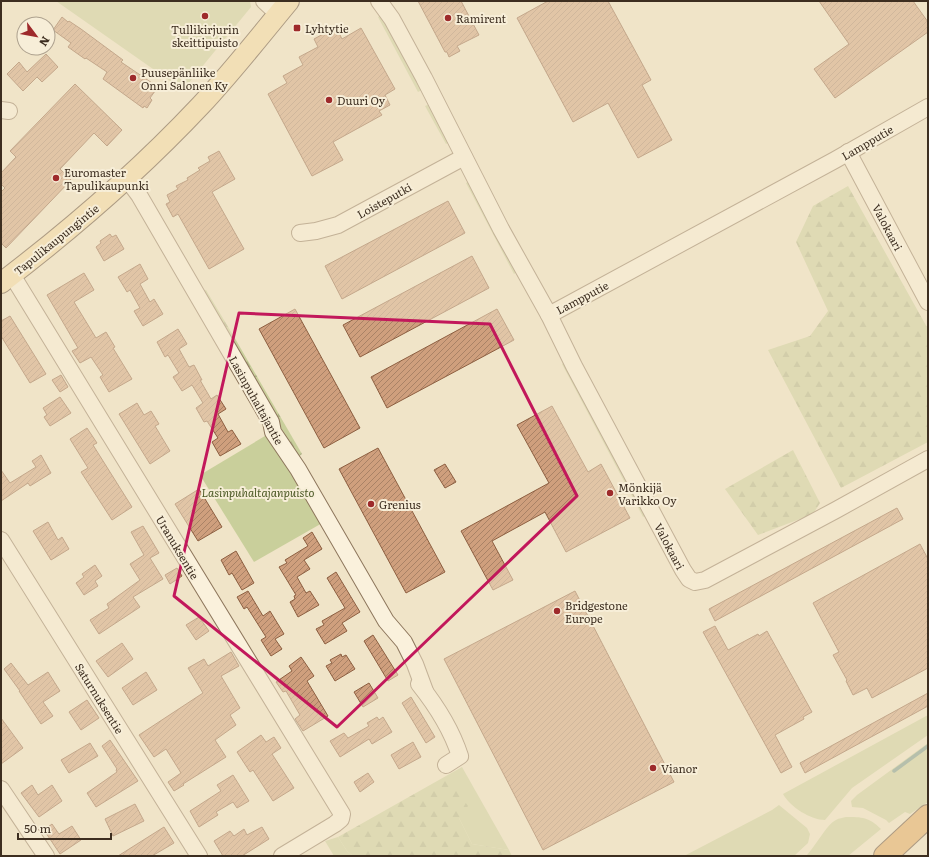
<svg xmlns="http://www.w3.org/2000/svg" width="929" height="857" viewBox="0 0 929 857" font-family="Literata,serif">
<defs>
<pattern id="forest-firs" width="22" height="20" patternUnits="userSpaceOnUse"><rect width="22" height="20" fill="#c9cf9b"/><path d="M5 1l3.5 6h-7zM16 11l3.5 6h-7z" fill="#aeb285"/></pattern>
<pattern id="building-hatch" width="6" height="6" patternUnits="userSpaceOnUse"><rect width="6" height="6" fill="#cf9f7d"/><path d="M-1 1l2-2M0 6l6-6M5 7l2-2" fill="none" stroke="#a98266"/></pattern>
</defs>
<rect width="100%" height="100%" fill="#f0e4c8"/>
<g fill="#c9cf9b">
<path d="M 56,1 L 250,1 L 251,7 L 183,90 Z"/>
<path d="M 381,15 L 422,90 L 418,92 L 378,17 Z"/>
<path d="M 430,104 L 450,142 L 446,144 L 425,106 Z"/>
<path d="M 471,180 L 518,271 L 514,274 L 466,183 Z"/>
<path d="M 566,362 L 647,515 L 643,517 L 562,364 Z"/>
<path d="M 270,433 L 324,522 L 254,562 L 200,475 Z"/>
<path d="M 928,715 L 928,735 L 852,788 L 825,820 C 811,820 790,807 783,794 Z"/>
<path d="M 928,743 L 928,802 L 910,814 L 905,812 L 889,823 L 886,820 L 863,808 L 852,807 L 851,801 L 857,795 Z"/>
<path d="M 462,767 L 509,850 L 472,844 L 459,818 L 446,776 Z"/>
<path d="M 779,805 L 807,828 L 810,834 L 808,843 L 794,856 L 684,856 L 772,810 Z"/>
<path d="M 846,817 C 862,817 869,817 881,829 L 848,856 L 806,856 C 815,847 827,824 836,820 C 839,818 843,818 846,817 Z"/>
<path d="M 338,837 L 347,851 L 353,856 L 334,856 L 325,841 Z"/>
</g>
<g fill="url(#forest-firs)">
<path d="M 848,186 L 928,329 L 928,442 L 841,488 L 768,350 L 810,336 L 828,311 L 796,242 L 813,206 Z"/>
<path d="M 206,290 L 233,335 L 302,454 L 298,457 L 201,292 Z"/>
<path d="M 793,450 L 820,503 L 813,514 L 758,535 L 725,489 Z"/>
<path d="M 446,776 L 468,806 L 459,818 L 472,844 L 509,850 L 512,856 L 353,856 L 347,851 L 338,837 Z"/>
</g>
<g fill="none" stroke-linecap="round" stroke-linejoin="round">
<path stroke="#6f938a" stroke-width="3.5" d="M 894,771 L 928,746"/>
</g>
<g fill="url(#building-hatch)" stroke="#8d5f41">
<path d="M 418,1 L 461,1 L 479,35 L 457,46 L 460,51 L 449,57 L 447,52 L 445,52 Z"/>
<path d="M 548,1 L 608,1 L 651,80 L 642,85 L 672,140 L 638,158 L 608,103 L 573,122 L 517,18 Z"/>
<path d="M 819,1 L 913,1 L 928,22 L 928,32 L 835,98 L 814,69 L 849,44 Z"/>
<path d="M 62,17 L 68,22 L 69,21 L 81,29 L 123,60 L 121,62 L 158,87 L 150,98 L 152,100 L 147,108 L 144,106 L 143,108 L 103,79 L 107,72 L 86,58 L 85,59 L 68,47 L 71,43 L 53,30 Z"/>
<path d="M 336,27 L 342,39 L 361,28 L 395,89 L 385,95 L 390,105 L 379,111 L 382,115 L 333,142 L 343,160 L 312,176 L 268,94 L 287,83 L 283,76 L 303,65 L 299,57 L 318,47 L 314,39 Z"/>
<path d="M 46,54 L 58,67 L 42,82 L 37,77 L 23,91 L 7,74 L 19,62 L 27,72 Z"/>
<path d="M 75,84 L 122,130 L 107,146 L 94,133 L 60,169 L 71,180 L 6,248 L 1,243 L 1,192 L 5,188 L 1,184 L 1,173 L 16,157 L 10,151 Z"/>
<path d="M 219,151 L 235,179 L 212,192 L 244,249 L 209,269 L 178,214 L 173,217 L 166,204 L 170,202 L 167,195 L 178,189 L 176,186 L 188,180 L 187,178 L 200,170 L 198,168 L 210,161 L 208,157 Z"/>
<path d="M 448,201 L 465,233 L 342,299 L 325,266 Z"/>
<path d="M 110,234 L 112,237 L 116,235 L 124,249 L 104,261 L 96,247 L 101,243 L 100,241 Z"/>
<path d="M 472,256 L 489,288 L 360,357 L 343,325 Z"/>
<path d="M 140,264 L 148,279 L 140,284 L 150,302 L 154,299 L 163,314 L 143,326 L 134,311 L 140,308 L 130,290 L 127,292 L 118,277 Z"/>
<path d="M 84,273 L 94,290 L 74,302 L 96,338 L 106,332 L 115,347 L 113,348 L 132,379 L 109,392 L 100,377 L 103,375 L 91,357 L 80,363 L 72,351 L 78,348 L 47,295 Z"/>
<path d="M 295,309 L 360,428 L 324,448 L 259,329 Z"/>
<path d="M 497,309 L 514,340 L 387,408 L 371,377 Z"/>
<path d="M 10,316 L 46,374 L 30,383 L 1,336 L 1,321 Z"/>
<path d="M 178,329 L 187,344 L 179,349 L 189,367 L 194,365 L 202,380 L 200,380 L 211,399 L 217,395 L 226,409 L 218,414 L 228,432 L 232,430 L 241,444 L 220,456 L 212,442 L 218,438 L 207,421 L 204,422 L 196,408 L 203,403 L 192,385 L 182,391 L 173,377 L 179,373 L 168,355 L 165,357 L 157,342 Z"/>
<path d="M 61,375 L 68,387 L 60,392 L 52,380 Z"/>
<path d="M 60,397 L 71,413 L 50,426 L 44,417 L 47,415 L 43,408 Z"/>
<path d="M 137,403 L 144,415 L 151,411 L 159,424 L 155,426 L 170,451 L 150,464 L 119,414 Z"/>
<path d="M 552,406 L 588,472 L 601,464 L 630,518 L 566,552 L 545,512 L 492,541 L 513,580 L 493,590 L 461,531 L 549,483 L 517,425 Z"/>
<path d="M 87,428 L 97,443 L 93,445 L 132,507 L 112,520 L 81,472 L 88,468 L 70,439 Z"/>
<path d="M 378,448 L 445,572 L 406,593 L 339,469 Z"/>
<path d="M 41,455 L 51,473 L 30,486 L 28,483 L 1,501 L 1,470 L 10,483 L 36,467 L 32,461 Z"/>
<path d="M 445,464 L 456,482 L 445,488 L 434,470 Z"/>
<path d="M 199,489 L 222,527 L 198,541 L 175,504 Z"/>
<path d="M 897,508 L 903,519 L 715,621 L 709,609 Z"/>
<path d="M 48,522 L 58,540 L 62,537 L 69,549 L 51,560 L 33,531 Z"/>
<path d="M 143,526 L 159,553 L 150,558 L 163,579 L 133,597 L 140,607 L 99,634 L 90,620 L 109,608 L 107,604 L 140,580 L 130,564 L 144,555 L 131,532 Z"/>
<path d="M 312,532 L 322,549 L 304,560 L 310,569 L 297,577 L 306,593 L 310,591 L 319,605 L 298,617 L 290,602 L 295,599 L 294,596 L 296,595 L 279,567 L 287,563 L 285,560 L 308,546 L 303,538 Z"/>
<path d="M 920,544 L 928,559 L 928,668 L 872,698 L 867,688 L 853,695 L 846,681 L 847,680 L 833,655 L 839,652 L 813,603 Z"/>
<path d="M 236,551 L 254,583 L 242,590 L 232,573 L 229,575 L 221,560 Z"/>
<path d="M 95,565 L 102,576 L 95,581 L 98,586 L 84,595 L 76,583 L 84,577 L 82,574 Z"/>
<path d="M 177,568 L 182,576 L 170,584 L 165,575 Z"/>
<path d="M 336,572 L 360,612 L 342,623 L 347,631 L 325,644 L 316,629 L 324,625 L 322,621 L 345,608 L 327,578 Z"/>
<path d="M 248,591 L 263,616 L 270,611 L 284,634 L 275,639 L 282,649 L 271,656 L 261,640 L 266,637 L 247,607 L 244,609 L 237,597 Z"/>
<path d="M 575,591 L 674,782 L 543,850 L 444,659 Z"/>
<path d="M 199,617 L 209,631 L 196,640 L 186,625 Z"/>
<path d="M 715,626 L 728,650 L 758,634 L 759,636 L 767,631 L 812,712 L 803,717 L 804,719 L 775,735 L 792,767 L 781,773 L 703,632 Z"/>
<path d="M 373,635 L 398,675 L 388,681 L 364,641 Z"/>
<path d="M 122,643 L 133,659 L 108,677 L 96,661 Z"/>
<path d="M 231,652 L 239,666 L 221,676 L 240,708 L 230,715 L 236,725 L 215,740 L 226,757 L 183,784 L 184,785 L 174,791 L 168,782 L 181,773 L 166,749 L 154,757 L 139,735 L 203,693 L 188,668 L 204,659 L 208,666 Z"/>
<path d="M 341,654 L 342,657 L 346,655 L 355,669 L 335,681 L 326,666 L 332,663 L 330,660 Z"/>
<path d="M 301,657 L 314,676 L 307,681 L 328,716 L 303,731 L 295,719 L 300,715 L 286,691 L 283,692 L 276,682 L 292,671 L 289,666 Z"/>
<path d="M 11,663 L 28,685 L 48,672 L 60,691 L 43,702 L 53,716 L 41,724 L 19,691 L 20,691 L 4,669 Z"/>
<path d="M 146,672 L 157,690 L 133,705 L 122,688 Z"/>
<path d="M 369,683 L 378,698 L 363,707 L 354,692 Z"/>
<path d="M 928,693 L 928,706 L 805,773 L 800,763 Z"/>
<path d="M 411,697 L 435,737 L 426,743 L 402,703 Z"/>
<path d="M 87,700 L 99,718 L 81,730 L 69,712 Z"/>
<path d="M 377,717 L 379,720 L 383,717 L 392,732 L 372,744 L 369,739 L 340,757 L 330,741 L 344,733 L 348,738 L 369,726 L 367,723 Z"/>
<path d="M 1,718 L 23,748 L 1,764 Z"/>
<path d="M 261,735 L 266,742 L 274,737 L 281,748 L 272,754 L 294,788 L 273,801 L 253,770 L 250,772 L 237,752 Z"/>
<path d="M 110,740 L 138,781 L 96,807 L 87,793 L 117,772 L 116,770 L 117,769 L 102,746 Z"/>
<path d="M 413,742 L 421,757 L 399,769 L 391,755 Z"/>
<path d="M 90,743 L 98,756 L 69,773 L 61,760 Z"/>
<path d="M 368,773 L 374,782 L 360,792 L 354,782 Z"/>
<path d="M 233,775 L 249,801 L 237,808 L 233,802 L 216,812 L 218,815 L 199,827 L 190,811 L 221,791 L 217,785 Z"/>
<path d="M 32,785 L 38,795 L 52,785 L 62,801 L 39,817 L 21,793 Z"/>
<path d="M 135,804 L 144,821 L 113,836 L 105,819 Z"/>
<path d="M 52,824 L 59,834 L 72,826 L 81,840 L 60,854 L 44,830 Z"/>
<path d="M 164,827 L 174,843 L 152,856 L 118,856 Z"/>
<path d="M 262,827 L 269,839 L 242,856 L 223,856 L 214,841 L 230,831 L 234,836 L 244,829 L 247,835 Z"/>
</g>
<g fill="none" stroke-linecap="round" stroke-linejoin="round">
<defs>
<g id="minor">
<path d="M 264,1 L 278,14"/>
<path d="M 379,1 L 392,19 L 424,78 L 501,229 L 549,315 L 574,366 L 683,570 L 689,579 L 695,582 L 705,580 L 836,510 L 928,459"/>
<path d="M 1,110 L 9,111"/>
<path d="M 848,152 L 928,302"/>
<path d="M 127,179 L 139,195 L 271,422 L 273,432 L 298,469 L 386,621 L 404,642 L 415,664 L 425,691"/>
<path d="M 300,233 L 316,231 L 338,225 L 464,157"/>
<path d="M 12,275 L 342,814 L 341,819 L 335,824 L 282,856"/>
<path d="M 549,315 L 835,160 L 928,107"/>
<path d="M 1,540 L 199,856"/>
<path d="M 419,684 C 435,704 452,731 460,756 L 446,765"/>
<path d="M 1,789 L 46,856"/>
</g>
<path id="major" d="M 1,283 C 72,229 139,171 201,105 C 232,72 260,36 289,1"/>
<path id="highway" d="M 885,856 L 928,816"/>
</defs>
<use href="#minor" stroke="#8d765c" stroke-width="18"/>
<use href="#major" stroke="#5b4430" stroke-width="22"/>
<use href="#highway" stroke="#5b4430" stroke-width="24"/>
<use href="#minor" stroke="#faf1dc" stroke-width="16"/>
<use href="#major" stroke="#f3d9a0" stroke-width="20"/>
<use href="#highway" stroke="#e0a458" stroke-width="22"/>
</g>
<path d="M0 0H929V857H0ZM 239,313 L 490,324 L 577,496 L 337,727 L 174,596 Z" fill="#f0e4c8" fill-opacity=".55" fill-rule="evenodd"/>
<path fill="none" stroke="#c2185b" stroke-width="3" stroke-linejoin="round" d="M 239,313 L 490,324 L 577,496 L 337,727 L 174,596 Z"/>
<g fill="#9e2a2b" stroke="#f7eed8" stroke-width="1.5">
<circle cx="205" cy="16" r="4"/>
<circle cx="448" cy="18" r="4"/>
<rect x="293" y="24" width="8" height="8" rx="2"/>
<circle cx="133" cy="78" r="4"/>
<circle cx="329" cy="100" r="4"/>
<circle cx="56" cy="178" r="4"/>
<circle cx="610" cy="493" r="4"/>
<circle cx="371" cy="504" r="4"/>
<circle cx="557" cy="611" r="4"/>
<circle cx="653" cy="768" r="4"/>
</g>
<g text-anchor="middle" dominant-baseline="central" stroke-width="4" stroke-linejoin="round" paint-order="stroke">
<g font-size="11" fill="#3d2e20" stroke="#f7eed8" text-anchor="start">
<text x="456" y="18">Ramirent</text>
<text x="305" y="28">Lyhtytie</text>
<text x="205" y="29" text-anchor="middle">Tullikirjurin<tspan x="205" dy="13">skeittipuisto</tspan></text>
<text x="141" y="72">Puusepänliike<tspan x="141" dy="13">Onni Salonen Ky</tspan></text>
<text x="337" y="100">Duuri Oy</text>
<text x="64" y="172">Euromaster<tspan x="64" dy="13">Tapulikaupunki</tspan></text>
<text x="618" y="487">Mönkijä<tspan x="618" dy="13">Varikko Oy</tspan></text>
<text x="379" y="504">Grenius</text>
<text x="565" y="605">Bridgestone<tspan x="565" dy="13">Europe</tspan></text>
<text x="661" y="768">Vianor</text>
</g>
<g font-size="11" fill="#3d2e20" stroke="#f7eed8">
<text transform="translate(867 142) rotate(-30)">Lampputie</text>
<text transform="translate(384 200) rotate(-29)">Loisteputki</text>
<text transform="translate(888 227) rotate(62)">Valokaari</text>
<text transform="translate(56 239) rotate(-39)">Tapulikaupungintie</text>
<text transform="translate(582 297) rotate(-28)">Lampputie</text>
<text transform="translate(257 400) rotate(61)">Lasinpuhaltajantie</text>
<text transform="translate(670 546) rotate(62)">Valokaari</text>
<text transform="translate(178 547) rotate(59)">Uranuksentie</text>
<text transform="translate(100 698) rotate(58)">Saturnuksentie</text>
</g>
<g font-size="11" font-style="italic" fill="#4d5a26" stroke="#f7eed8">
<text x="258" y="492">Lasinpuhaltajanpuisto</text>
</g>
</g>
<rect width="929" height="857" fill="none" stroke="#3d2e20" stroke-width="4"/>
<g transform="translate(36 36) rotate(122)"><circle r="19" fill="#f7eed8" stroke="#ada18e"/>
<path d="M0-3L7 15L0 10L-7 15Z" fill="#9e2a2b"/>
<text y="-6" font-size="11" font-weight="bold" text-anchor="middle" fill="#3d2e20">N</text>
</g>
<path d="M18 833v6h93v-6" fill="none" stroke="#3d2e20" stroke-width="2"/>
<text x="24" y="833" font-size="12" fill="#3d2e20" stroke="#f7eed8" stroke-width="3" paint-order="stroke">50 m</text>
</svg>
